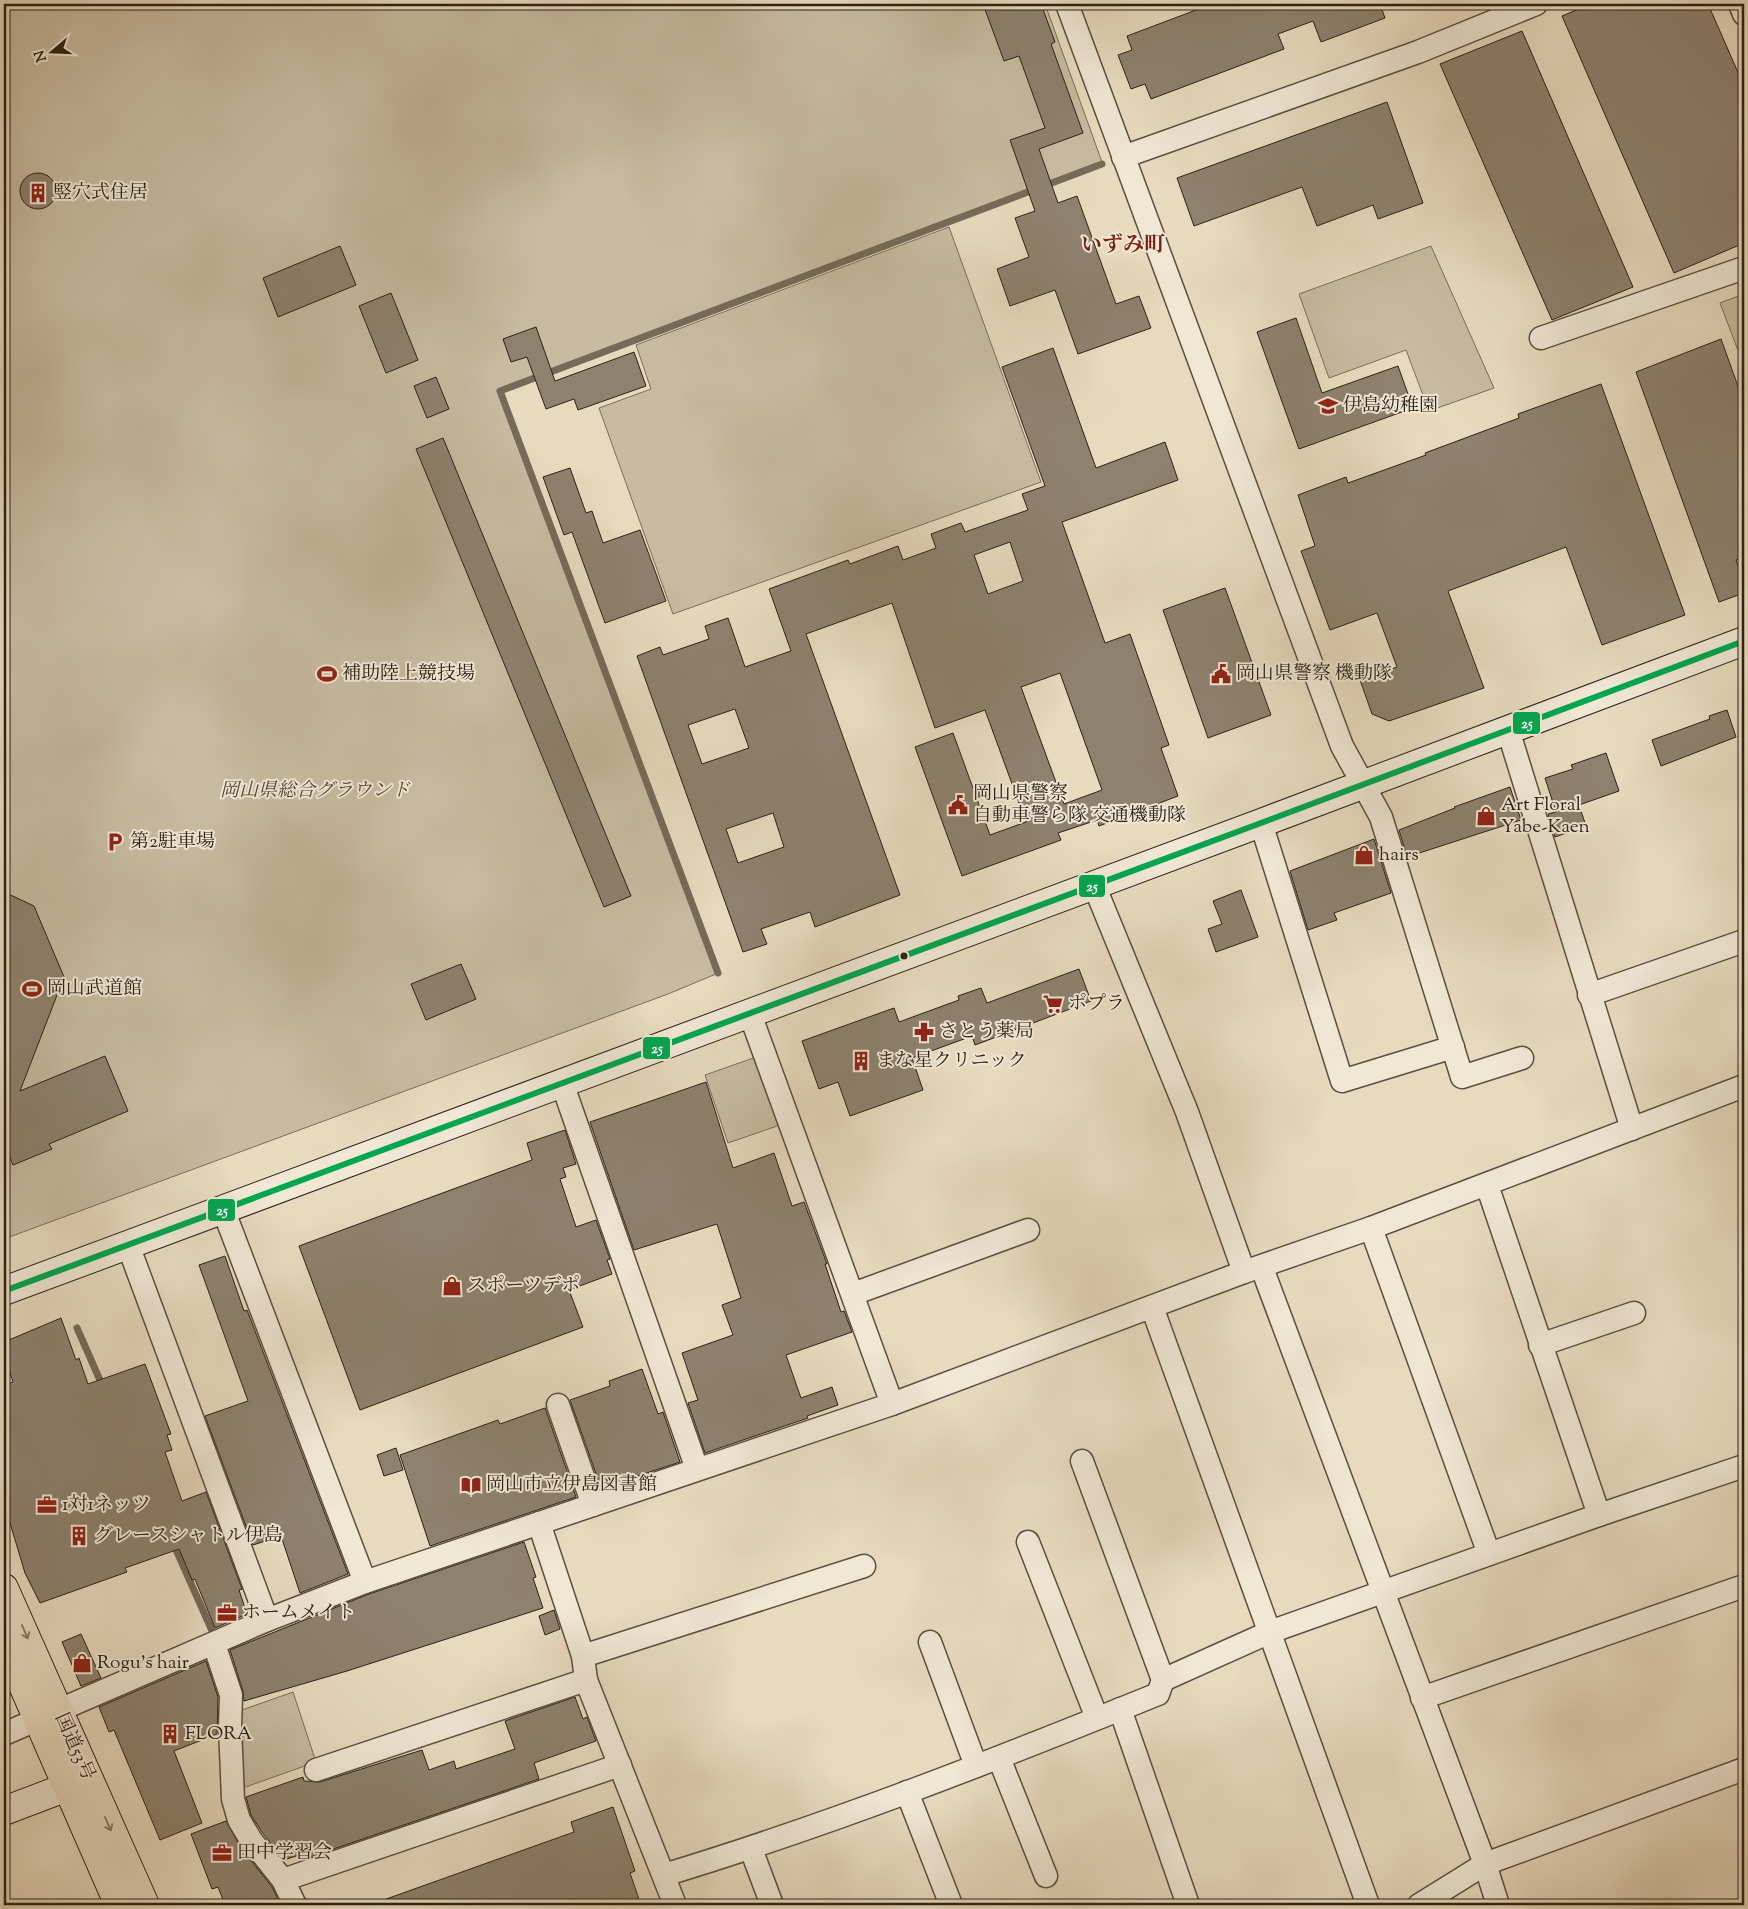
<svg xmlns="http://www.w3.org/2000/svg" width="1748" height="1909" viewBox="0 0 1748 1909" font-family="'Sorts Mill Goudy','Noto Serif JP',serif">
<rect width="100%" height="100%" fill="#e8dabf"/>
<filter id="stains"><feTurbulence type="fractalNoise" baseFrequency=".004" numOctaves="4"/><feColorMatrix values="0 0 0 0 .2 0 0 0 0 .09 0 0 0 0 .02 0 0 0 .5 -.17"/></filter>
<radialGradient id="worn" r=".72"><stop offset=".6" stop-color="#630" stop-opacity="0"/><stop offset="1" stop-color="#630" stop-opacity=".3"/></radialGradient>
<g fill="#c8bba2" stroke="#7a6e5c">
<path d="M 4,4 L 1045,4 L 1102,162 L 497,390 L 716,974 L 668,994 L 4,1239 Z"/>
<path d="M 949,227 L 1041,482 L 673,614 L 599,408 L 651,389 L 636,345 Z"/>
<path d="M 1431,246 L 1494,388 L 1429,411 L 1406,350 L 1329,378 L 1299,294 Z"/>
<path d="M 1744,294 L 1744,360 L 1742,361 L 1720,303 Z"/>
<path d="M 759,1056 L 783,1124 L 728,1143 L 705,1075 Z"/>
<path d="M 293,1692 L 316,1762 L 240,1789 L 239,1711 Z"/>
</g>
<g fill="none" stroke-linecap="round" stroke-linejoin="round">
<g stroke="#766a59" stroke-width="7">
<path d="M 718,973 L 500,391 L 1102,164"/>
<path d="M 77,1328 L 103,1387"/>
<path d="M 173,1543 L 213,1633"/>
</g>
</g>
<g fill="#8e816e" stroke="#2c2116" fill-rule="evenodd">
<path d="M 983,4 L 1041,4 L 1055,42 L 1051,44 L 1083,133 L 1039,149 L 1058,203 L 1077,196 L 1116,304 L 1139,296 L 1151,328 L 1078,354 L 1055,290 L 1010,306 L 997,269 L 1029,257 L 1015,218 L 1035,211 L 1010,140 L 1045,128 L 1019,56 L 1004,61 Z"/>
<path d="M 1212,4 L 1380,4 L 1385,18 L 1321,42 L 1313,21 L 1278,34 L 1284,49 L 1151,99 L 1145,84 L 1131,89 L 1118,55 L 1132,50 L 1127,36 Z"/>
<path d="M 1591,4 L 1708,4 L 1744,86 L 1744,243 L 1674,273 L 1562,16 Z"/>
<path d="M 1522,31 L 1633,287 L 1552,320 L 1440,64 Z"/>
<path d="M 1387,102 L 1423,203 L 1378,219 L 1373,205 L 1317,226 L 1302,187 L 1194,226 L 1177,178 Z"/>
<circle cx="38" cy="191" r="18"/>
<path d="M 340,246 L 356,285 L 278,317 L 263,278 Z"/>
<path d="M 391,293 L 418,360 L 386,373 L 359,306 Z"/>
<path d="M 1296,318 L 1322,393 L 1398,366 L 1413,408 L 1299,449 L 1257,332 Z"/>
<path d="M 536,327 L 555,381 L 634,352 L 646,386 L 578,410 L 574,399 L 546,409 L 527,357 L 511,362 L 503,339 Z"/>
<path d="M 1721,339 L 1744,403 L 1744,558 L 1736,560 L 1744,584 L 1744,593 L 1719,602 L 1636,372 Z"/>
<path d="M 1053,348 L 1096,468 L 1165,442 L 1178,480 L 1062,522 L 1105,643 L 1130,634 L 1169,745 L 1161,748 L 1178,796 L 1099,826 L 1097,820 L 1058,833 L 1061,840 L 962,876 L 915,747 L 953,733 L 990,835 L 1026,822 L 985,710 L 935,728 L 892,603 L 806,634 L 900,895 L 815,927 L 810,912 L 761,929 L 767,944 L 743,952 L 637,656 L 660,647 L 663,655 L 709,639 L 705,626 L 728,618 L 745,667 L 791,651 L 769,589 L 848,560 L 850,564 L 898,546 L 903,560 L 936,548 L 931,534 L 961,523 L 965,532 L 1028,510 L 1022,494 L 1045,486 L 1002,367 ZM 1010,542 L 1023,581 L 988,594 L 974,555 ZM 1060,673 L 1102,790 L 1064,804 L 1021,687 ZM 735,709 L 749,748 L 702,764 L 688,725 ZM 773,813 L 784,847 L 738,863 L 726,829 Z"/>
<path d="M 436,377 L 449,409 L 427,418 L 414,386 Z"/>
<path d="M 1601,384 L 1685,615 L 1602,645 L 1566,547 L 1448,591 L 1484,688 L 1389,721 L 1372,714 L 1360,680 L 1397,667 L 1377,613 L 1330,630 L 1301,551 L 1315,546 L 1298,495 L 1346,477 L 1348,483 L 1426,455 L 1425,453 L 1519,418 L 1518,414 Z"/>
<path d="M 443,438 L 631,896 L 604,907 L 416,449 Z"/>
<path d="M 570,468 L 586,513 L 592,511 L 603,543 L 640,530 L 666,601 L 605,623 L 572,532 L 564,535 L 543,477 Z"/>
<path d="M 1225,588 L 1271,715 L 1208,738 L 1163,610 Z"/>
<path d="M 1727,710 L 1736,737 L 1661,766 L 1652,740 L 1710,719 L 1709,716 Z"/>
<path d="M 1606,753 L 1619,791 L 1579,805 L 1586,826 L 1555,837 L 1548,814 L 1556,812 L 1545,778 L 1573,769 L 1571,765 Z"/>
<path d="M 1510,787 L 1521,820 L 1407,857 L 1399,830 L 1455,808 L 1454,807 Z"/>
<path d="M 1374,839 L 1391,893 L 1334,913 L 1337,920 L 1308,930 L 1290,871 Z"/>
<path d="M 1241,890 L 1258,937 L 1216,952 L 1208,929 L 1222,924 L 1213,901 Z"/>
<path d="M 4,892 L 34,906 L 64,977 L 20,1091 L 105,1056 L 128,1111 L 49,1144 L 52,1149 L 13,1165 L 10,1158 L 4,1161 Z"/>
<path d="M 461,964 L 476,999 L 426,1020 L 411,984 Z"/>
<path d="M 1079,969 L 1091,1001 L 975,1045 L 972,1036 L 912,1058 L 923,1090 L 850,1116 L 838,1082 L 819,1089 L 802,1041 L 894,1008 L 899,1022 L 959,1000 L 958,996 L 981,988 L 987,1003 Z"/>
<path d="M 706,1082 L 733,1168 L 774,1153 L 792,1206 L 804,1202 L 827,1264 L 825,1264 L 841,1312 L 844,1311 L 852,1332 L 786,1355 L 801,1398 L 832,1387 L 838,1405 L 807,1416 L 808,1418 L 705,1453 L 688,1403 L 698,1400 L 682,1353 L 733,1335 L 722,1305 L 741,1298 L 717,1224 L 634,1250 L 590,1122 Z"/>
<path d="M 565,1130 L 576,1164 L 563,1168 L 566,1177 L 560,1179 L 576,1227 L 596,1220 L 610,1259 L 607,1260 L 612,1274 L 569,1290 L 583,1327 L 360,1410 L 299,1246 L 532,1160 L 527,1143 Z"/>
<path d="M 225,1256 L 244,1311 L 247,1310 L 348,1574 L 300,1593 L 281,1536 L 253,1545 L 205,1416 L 248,1401 L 199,1265 Z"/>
<path d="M 61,1318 L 76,1360 L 79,1358 L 88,1384 L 145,1364 L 171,1434 L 167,1435 L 172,1450 L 165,1452 L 182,1501 L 206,1492 L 242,1589 L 239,1590 L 247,1614 L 215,1628 L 195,1579 L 192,1580 L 179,1549 L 125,1568 L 127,1572 L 40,1603 L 25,1573 L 4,1503 L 4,1385 L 13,1382 L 4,1355 L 4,1342 Z"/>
<path d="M 642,1369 L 658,1414 L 663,1412 L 680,1462 L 601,1488 L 570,1400 L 610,1386 L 609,1381 Z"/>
<path d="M 545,1408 L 576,1497 L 430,1546 L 400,1455 L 498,1420 L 500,1424 Z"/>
<path d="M 396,1448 L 403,1470 L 384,1476 L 377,1455 Z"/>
<path d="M 524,1542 L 536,1577 L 533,1578 L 543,1608 L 347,1671 L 244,1701 L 243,1691 L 230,1650 L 369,1594 Z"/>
<path d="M 554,1610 L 560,1629 L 545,1635 L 539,1616 Z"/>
<path d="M 81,1634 L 101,1678 L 81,1686 L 62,1642 Z"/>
<path d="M 206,1661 L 218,1697 L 217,1734 L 174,1751 L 202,1823 L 160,1840 L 114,1730 L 109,1732 L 99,1707 Z"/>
<path d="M 575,1697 L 583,1719 L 587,1717 L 596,1741 L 534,1763 L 539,1779 L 307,1858 L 305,1853 L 284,1860 L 262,1832 L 251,1815 L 246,1797 L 303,1777 L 304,1781 L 320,1782 L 422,1750 L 429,1770 L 454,1761 L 456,1769 L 515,1749 L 505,1721 Z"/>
<path d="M 613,1807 L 635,1871 L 630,1873 L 641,1905 L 376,1905 L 375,1903 L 574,1832 L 571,1822 Z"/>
<path d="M 226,1821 L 241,1848 L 272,1887 L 281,1905 L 225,1905 L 218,1887 L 212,1889 L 191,1834 Z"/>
</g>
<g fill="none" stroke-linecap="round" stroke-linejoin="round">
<defs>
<g id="street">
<path d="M 1067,4 L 1342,746 L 1381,817 L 1462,1077 L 1522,1058"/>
<path d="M 1740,4 L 1744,14"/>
<path d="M 1123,157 L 1418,52 L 1536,4"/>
<path d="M 1541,338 L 1744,268"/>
<path d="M 1508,730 L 1632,1129"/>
<path d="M 1261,823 L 1342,1081 L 1453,1047"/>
<path d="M 1094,885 L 1187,1112 L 1244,1272"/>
<path d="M 1589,995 L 1744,941"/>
<path d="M 750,1014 L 892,1404"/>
<path d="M 562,1083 L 697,1469"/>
<path d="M 1487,1185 L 1599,1515"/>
<path d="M 223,1209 L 365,1582"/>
<path d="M 1371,1228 L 1489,1554"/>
<path d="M 128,1245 L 267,1620"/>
<path d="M 1262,1268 L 1485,1864 L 1498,1905"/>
<path d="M 853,1294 L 1028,1230"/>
<path d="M 1152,1307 L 1368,1905"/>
<path d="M 1540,1345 L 1634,1313"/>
<path d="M 558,1405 L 593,1505"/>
<path d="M 539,1523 L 583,1656 L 586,1680 L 675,1905"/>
<path d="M 1028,1542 L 1097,1718"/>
<path d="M 930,1642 L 976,1766"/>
<path d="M 214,1644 L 231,1695 L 230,1727 L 233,1799 L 239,1820 L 251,1840 L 283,1880 L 295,1905"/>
<path d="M 583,1656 L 864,1566"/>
<path d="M 1163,1680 L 1270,1632 L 1599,1515 L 1744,1466"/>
<path d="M 1422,1698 L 1744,1586"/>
<path d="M 1120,1709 L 1188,1905"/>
<path d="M 4,1734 L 267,1620 L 365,1582 L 892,1404 L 1244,1272 L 1371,1228 L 1744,1086"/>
<path d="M 999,1758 L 1046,1876"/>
<path d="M 316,1770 L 586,1680"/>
<path d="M 907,1792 L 951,1905"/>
<path d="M 751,1849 L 772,1905"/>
<path d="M 664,1875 C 832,1824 995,1760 1158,1694 L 1163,1680 L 1082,1461"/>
<path d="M 283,1880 L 620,1765"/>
<path d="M 1419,1905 L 1485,1864 L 1744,1769"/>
</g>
<g id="secondary">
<path d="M 4,1291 L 1261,823 L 1744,641"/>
<path d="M 4,1811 L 88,1779"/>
</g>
<g id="highway">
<path d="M 4,1588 L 145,1905"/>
<path d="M 4,1642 L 119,1905"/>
</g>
</defs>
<use href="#street" stroke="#5b4f40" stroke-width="25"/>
<use href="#secondary" stroke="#2c2116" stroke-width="30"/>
<use href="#highway" stroke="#2c2116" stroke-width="30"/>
<use href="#street" stroke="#f0e7d5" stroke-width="22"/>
<use href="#secondary" stroke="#f0e7d5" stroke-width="28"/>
<use href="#highway" stroke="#e8dabf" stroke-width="28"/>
<defs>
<path id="bus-1" d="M 4,1291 L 1261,823 L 1744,641"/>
</defs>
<use href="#bus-1" stroke="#f0e7d5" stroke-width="10"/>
<use href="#bus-1" stroke="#00a651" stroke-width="6"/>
</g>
<defs><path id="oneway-shaft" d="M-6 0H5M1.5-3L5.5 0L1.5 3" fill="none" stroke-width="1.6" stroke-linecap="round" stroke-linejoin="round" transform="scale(1.25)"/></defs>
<g stroke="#8a7e6a">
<use href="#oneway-shaft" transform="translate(25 1632) rotate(66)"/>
<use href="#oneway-shaft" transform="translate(108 1824) rotate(66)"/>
</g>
<defs>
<symbol id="building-bare" viewBox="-9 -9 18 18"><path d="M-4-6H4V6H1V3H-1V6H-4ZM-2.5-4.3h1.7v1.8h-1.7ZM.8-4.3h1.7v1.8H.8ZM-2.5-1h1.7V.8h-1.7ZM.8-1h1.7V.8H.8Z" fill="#8f2418" stroke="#f0e7d5" stroke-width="2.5" paint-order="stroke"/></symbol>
<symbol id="school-bare" viewBox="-9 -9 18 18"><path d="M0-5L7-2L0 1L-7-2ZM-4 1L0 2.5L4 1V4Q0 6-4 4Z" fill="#8f2418" stroke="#f0e7d5" stroke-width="2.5" paint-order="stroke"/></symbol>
<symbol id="stadium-bare" viewBox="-9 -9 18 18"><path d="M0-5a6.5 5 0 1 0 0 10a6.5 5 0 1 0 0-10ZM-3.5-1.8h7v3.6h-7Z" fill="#8f2418" stroke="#f0e7d5" stroke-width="2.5" paint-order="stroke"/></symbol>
<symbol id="civic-bare" viewBox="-9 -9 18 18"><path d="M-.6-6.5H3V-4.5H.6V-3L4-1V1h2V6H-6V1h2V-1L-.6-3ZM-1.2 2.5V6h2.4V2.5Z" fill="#8f2418" stroke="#f0e7d5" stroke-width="2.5" paint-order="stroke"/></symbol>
<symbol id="shop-bare" viewBox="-9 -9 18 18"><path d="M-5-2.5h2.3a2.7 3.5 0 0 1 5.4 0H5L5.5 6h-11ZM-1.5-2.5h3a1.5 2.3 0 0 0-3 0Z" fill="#8f2418" stroke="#f0e7d5" stroke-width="2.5" paint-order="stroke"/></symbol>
<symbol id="parking-bare" viewBox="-9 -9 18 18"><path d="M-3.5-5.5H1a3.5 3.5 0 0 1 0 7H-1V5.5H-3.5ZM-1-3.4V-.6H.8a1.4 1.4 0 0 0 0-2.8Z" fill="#8f2418" stroke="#f0e7d5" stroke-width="2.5" paint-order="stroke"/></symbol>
<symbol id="supermarket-bare" viewBox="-9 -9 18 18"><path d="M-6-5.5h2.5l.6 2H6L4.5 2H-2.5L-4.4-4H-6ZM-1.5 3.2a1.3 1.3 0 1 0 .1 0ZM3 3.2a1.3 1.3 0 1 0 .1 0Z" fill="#8f2418" stroke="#f0e7d5" stroke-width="2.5" paint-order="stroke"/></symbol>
<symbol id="pharmacy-bare" viewBox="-9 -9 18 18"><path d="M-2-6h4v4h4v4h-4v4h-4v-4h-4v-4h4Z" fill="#8f2418" stroke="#f0e7d5" stroke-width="2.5" paint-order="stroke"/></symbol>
<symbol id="library-bare" viewBox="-9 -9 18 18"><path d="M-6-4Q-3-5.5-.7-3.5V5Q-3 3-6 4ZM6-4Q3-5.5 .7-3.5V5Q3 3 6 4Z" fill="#8f2418" stroke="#f0e7d5" stroke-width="2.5" paint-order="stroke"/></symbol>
<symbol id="office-bare" viewBox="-9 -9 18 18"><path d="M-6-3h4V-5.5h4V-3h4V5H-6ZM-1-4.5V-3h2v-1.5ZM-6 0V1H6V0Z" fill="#8f2418" stroke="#f0e7d5" stroke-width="2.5" paint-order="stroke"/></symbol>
</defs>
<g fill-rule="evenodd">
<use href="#building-bare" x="24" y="179" width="28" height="28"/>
<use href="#school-bare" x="1314" y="392" width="28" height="28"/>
<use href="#stadium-bare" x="313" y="660" width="28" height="28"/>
<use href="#civic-bare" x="1207" y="660" width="28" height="28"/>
<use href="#civic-bare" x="944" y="791" width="28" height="28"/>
<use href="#shop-bare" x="1472" y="802" width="28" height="28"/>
<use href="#parking-bare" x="101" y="828" width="28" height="28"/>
<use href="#shop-bare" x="1350" y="841" width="28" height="28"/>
<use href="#stadium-bare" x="18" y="975" width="28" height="28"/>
<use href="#supermarket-bare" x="1039" y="990" width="28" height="28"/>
<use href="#pharmacy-bare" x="910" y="1018" width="28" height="28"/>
<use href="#building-bare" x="847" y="1047" width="28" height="28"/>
<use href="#shop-bare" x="438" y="1272" width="28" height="28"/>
<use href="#library-bare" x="457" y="1471" width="28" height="28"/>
<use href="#office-bare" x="33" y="1491" width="28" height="28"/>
<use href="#building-bare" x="65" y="1522" width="28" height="28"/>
<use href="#office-bare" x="213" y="1599" width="28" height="28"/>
<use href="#shop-bare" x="68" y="1649" width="28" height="28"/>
<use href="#building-bare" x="156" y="1720" width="28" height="28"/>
<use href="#office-bare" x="208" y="1839" width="28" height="28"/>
</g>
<circle fill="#2c2116" stroke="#f0e7d5" stroke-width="2" cx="904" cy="956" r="4.5"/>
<g text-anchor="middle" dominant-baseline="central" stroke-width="4" stroke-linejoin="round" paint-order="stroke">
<g font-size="19" fill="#2c2116" stroke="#f0e7d5" text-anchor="start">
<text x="53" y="193">竪穴式住居</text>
<text x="1343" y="406">伊島幼稚園</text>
<text x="342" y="674">補助陸上競技場</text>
<text x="1236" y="674">岡山県警察 機動隊</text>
<text x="973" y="794">岡山県警察<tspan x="973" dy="22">自動車警ら隊 交通機動隊</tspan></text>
<text x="1501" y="805">Art Floral<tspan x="1501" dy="22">Yabe-Kaen</tspan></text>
<text x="130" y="842">第2駐車場</text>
<text x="1379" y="855">hairs</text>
<text x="47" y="989">岡山武道館</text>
<text x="1068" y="1004">ポプラ</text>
<text x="939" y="1032">さとう薬局</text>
<text x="876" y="1061">まな星クリニック</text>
<text x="467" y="1286">スポーツデポ</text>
<text x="486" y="1485">岡山市立伊島図書館</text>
<text x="62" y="1505">1対1ネッツ</text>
<text x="94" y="1536">グレースシャトル伊島</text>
<text x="242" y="1613">ホームメイト</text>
<text x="97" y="1663">Rogu's hair</text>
<text x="185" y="1734">FLORA</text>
<text x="237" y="1853">田中学習会</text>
</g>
<g font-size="19" font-style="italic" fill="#534839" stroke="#f0e7d5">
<text x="315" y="791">岡山県総合グラウンド</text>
</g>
<g font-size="19" fill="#2c2116" stroke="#f0e7d5">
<text transform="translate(74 1747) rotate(66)">国道53号</text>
</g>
<g font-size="21" font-weight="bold" fill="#7a1f14" stroke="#f0e7d5">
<text x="1123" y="246">いずみ町</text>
</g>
</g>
<g stroke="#f0e7d5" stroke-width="2">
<rect x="1512" y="711" width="29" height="24" rx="5" fill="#00a651"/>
<rect x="1078" y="874" width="28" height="24" rx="5" fill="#00a651"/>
<rect x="642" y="1036" width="29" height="24" rx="5" fill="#00a651"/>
<rect x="207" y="1198" width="29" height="24" rx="5" fill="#00a651"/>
</g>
<g font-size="14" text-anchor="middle" font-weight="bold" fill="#fff">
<text x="1527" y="728">25</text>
<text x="1092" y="891">25</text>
<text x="657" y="1053">25</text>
<text x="222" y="1215">25</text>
</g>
<rect width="1748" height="1909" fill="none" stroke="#e8dabf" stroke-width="20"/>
<rect x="5" y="5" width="1738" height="1899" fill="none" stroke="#2c2116" stroke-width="2.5"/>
<rect x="10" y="10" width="1728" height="1889" fill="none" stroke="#2c2116"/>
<g transform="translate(52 52) rotate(251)" stroke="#f0e7d5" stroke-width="4" paint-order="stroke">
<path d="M0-4L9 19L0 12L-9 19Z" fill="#2c2116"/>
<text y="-8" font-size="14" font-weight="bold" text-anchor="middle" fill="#2c2116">N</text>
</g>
<rect width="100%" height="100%" filter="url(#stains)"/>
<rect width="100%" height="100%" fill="url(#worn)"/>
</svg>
